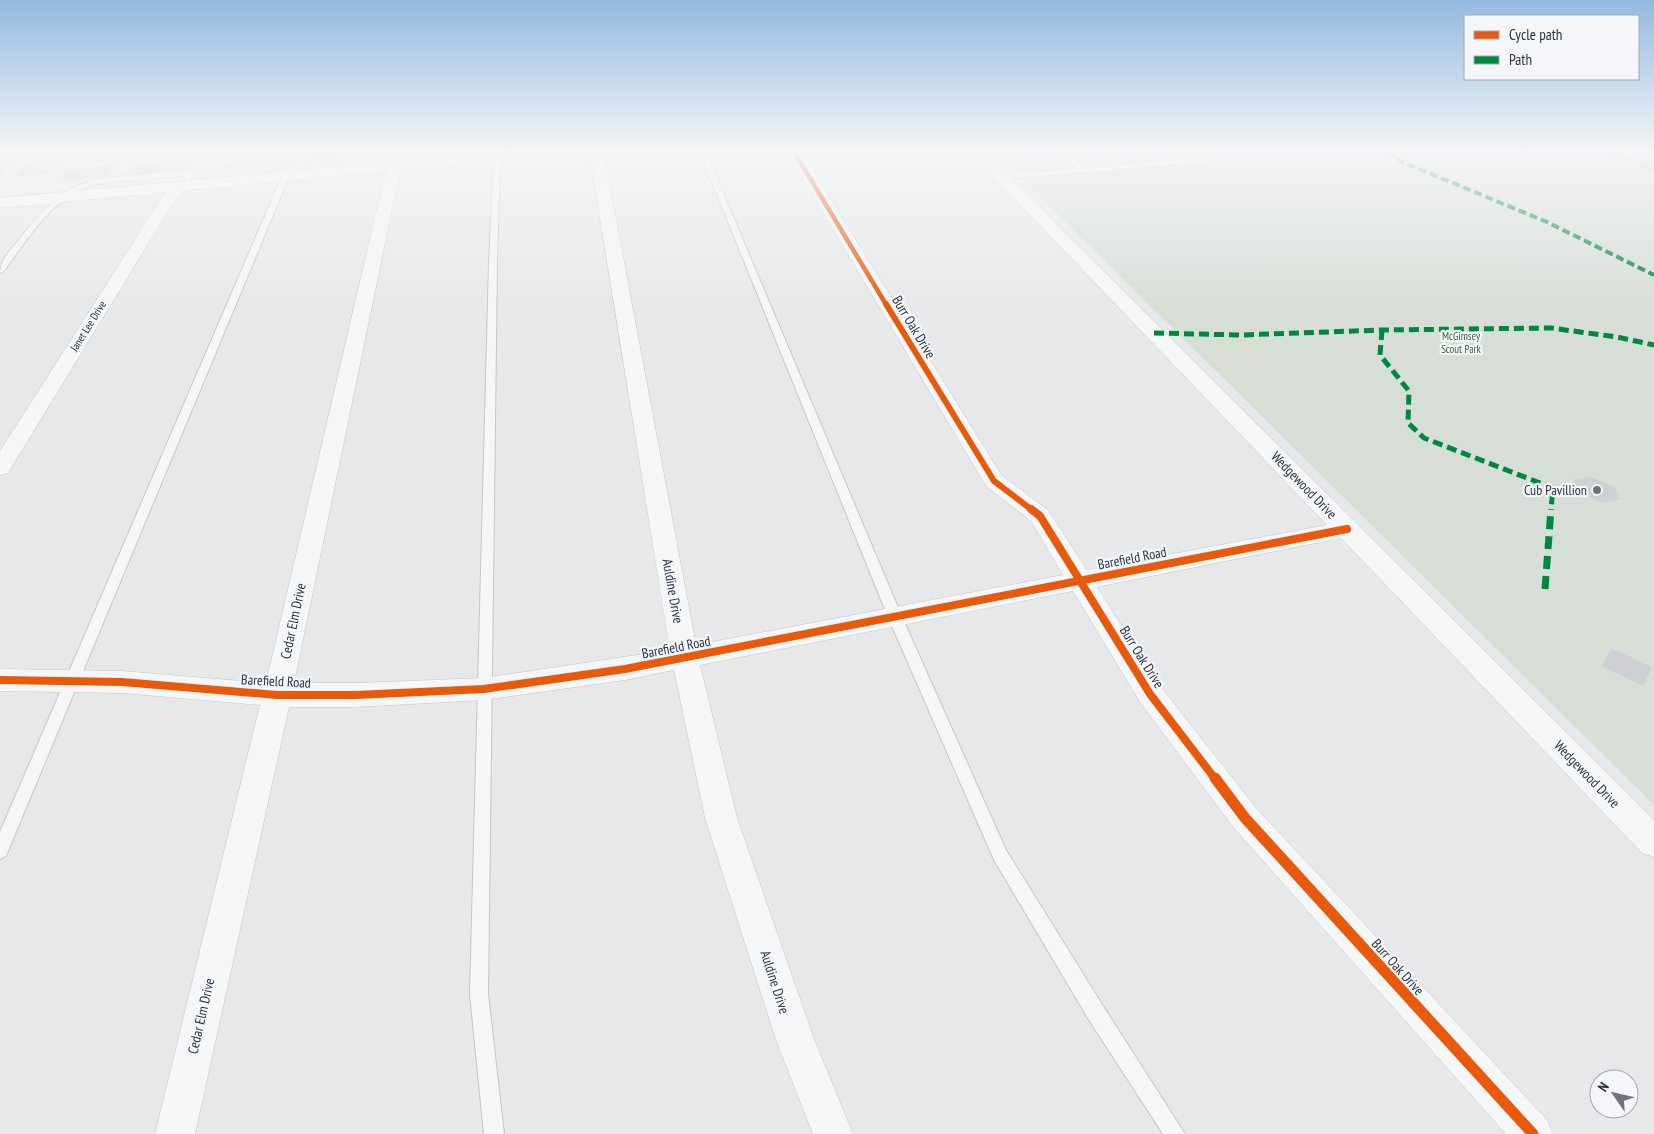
<svg xmlns="http://www.w3.org/2000/svg" width="1654" height="1134" viewBox="0 0 1654 1134" font-family="'PT Sans Narrow',sans-serif">
<rect width="100%" height="100%" fill="#e6e8ea"/>
<path fill="#d4d7dd" d="M 396,150 L 509,150 L 395,160 Z"/>
<path fill="#d6ded6" d="M 993,150 L 1654,151 L 1654,805 Z"/>
<g fill="none" stroke-linecap="round" stroke-linejoin="round">
<path stroke="#b4c4d5" stroke-width="4.5" d="M 1605,150 L 1654,171"/>
</g>
<g fill="#ced0d3">
<path d="M 37,150 L 69,150 L 64,155 L 29,158 Z"/>
<path d="M 357,150 L 388,150 L 387,154 L 304,162 L 306,154 Z"/>
<path d="M 292,156 L 289,163 L 223,168 L 226,162 Z"/>
<path d="M 15,158 L 0,173 L 0,160 Z"/>
<path d="M 63,158 L 49,174 L 13,177 L 28,161 Z"/>
<path d="M 181,159 L 173,172 L 126,176 L 135,163 Z"/>
<path d="M 116,165 L 106,177 L 58,181 L 70,169 Z"/>
<path d="M 1591,477 L 1614,487 L 1620,499 L 1604,503 L 1580,493 L 1573,480 Z"/>
<path d="M 1612,648 L 1652,667 L 1643,686 L 1602,666 Z"/>
</g>
<g fill="none" stroke-linecap="round" stroke-linejoin="round">
<defs>
<g id="service">
<path d="M 95,150 L 101,150 L 96,157 L 179,150 L 200,150 L 197,152 L 88,161 L 87,160 Z"/>
<path d="M 203,150 L 210,150 L 211,152 L 190,180 L 184,180 L 185,176 C 158,179 105,179 82,189 C 48,204 25,243 3,272 L 0,273 C 0,259 13,248 21,237 C 36,218 53,199 74,187 C 97,175 160,174 189,171 L 204,152 Z"/>
<path d="M 298,150 L 304,150 L 296,176 L 289,177 L 8,851 L 6,856 L 0,859 L 0,832 L 282,176 L 289,175 Z"/>
<path d="M 419,150 L 439,150 L 397,156 L 394,154 Z"/>
<path d="M 699,150 L 705,150 L 902,617 L 1006,850 L 1103,1006 L 1185,1134 L 1163,1134 L 1089,1020 L 994,860 L 888,617 Z"/>
<path d="M 1059,150 L 1066,150 L 1084,168 L 1114,166 L 1099,150 L 1106,150 L 1121,165 L 1149,163 L 1135,150 L 1142,150 L 1157,162 L 1203,158 L 1210,154 L 1211,150 L 1217,150 L 1215,156 L 1205,162 L 1001,179 L 997,177 L 1001,175 L 1077,169 Z"/>
<path d="M 497,154 L 500,156 L 497,262 L 488,994 L 504,1134 L 484,1134 L 470,994 L 489,262 L 494,156 Z"/>
</g>
<g id="minor">
<path d="M 589,150 L 603,150 L 696,645 L 1063,575 L 1031,521 L 986,486 L 786,150 L 800,150 L 1002,476 L 1048,510 L 1087,570 L 1327,525 L 968,150 L 982,150 L 1654,820 L 1654,857 L 1642,853 L 1341,538 L 1097,587 L 1160,686 L 1256,808 L 1547,1120 L 1553,1134 L 1506,1134 L 1234,828 L 1140,702 L 1073,591 L 700,665 L 737,818 L 814,1039 L 853,1134 L 813,1134 L 776,1040 L 705,818 L 674,670 L 625,680 L 484,700 L 356,707 L 289,707 L 195,1134 L 155,1134 L 260,705 L 122,693 L 0,691 L 0,669 L 122,671 L 266,683 L 387,166 L 394,162 L 401,166 L 294,683 L 356,683 L 484,678 L 670,650 Z"/>
<path d="M 179,182 L 186,186 L 176,198 L 11,468 L 8,473 L 0,475 L 0,451 L 163,196 L 174,183 Z"/>
</g>
<path id="secondary" d="M 521,150 L 573,150 L 566,154 L 0,208 L 0,198 Z"/>
</defs>
<use href="#service" stroke="#c4c6c8" stroke-width="2"/>
<use href="#minor" stroke="#c4c6c8" stroke-width="1"/>
<use href="#secondary" stroke="#c4c6c8" stroke-width="1"/>
<use href="#service" fill="#f5f6f7" fill-rule="evenodd"/>
<use href="#minor" fill="#f5f6f7" fill-rule="evenodd"/>
<use href="#secondary" fill="#f8f8f8" fill-rule="evenodd"/>
<path stroke="#00873e" stroke-width="4" stroke-dasharray="8 4" stroke-linecap="butt" d="M 1389,150 L 1400,161 L 1547,222 L 1654,275"/>
<g stroke="#00873e" stroke-width="5" stroke-dasharray="10 5" stroke-linecap="butt">
<path d="M 1382,330 L 1380,355 L 1409,391 L 1408,423 L 1424,438 L 1553,488 L 1551,510"/>
<path d="M 1154,333 L 1241,335 L 1382,330 L 1551,328 L 1617,337 L 1654,345"/>
</g>
<path stroke="#00873e" stroke-width="7" stroke-dasharray="13 7" stroke-linecap="butt" d="M 1545,589 L 1551,509"/>
<defs>
<path id="cycleway-far3" d="M 793,150 L 887,306"/>
<path id="cycleway-far2" d="M 886,304 L 994,481 L 1032,510"/>
<g id="cycleway-far1">
<path d="M 1031,509 L 1040,516 L 1150,694 L 1216,780"/>
<path d="M 0,680 L 122,682 L 277,695 L 356,695 L 484,689 L 625,669 L 1347,529"/>
</g>
<path id="cycleway" d="M 1215,778 L 1245,818 L 1533,1134"/>
</defs>
<use href="#cycleway-far3" stroke="#f4f6f9" stroke-width="6"/>
<use href="#cycleway-far2" stroke="#f4f6f9" stroke-width="9"/>
<use href="#cycleway-far1" stroke="#f4f6f9" stroke-width="11"/>
<use href="#cycleway" stroke="#f4f6f9" stroke-width="14"/>
<use href="#cycleway-far3" stroke="#e8590c" stroke-width="4.5"/>
<use href="#cycleway-far2" stroke="#e8590c" stroke-width="6"/>
<use href="#cycleway-far1" stroke="#e8590c" stroke-width="8"/>
<use href="#cycleway" stroke="#e8590c" stroke-width="11"/>
</g>
<linearGradient id="sky" x2="0" y2="1"><stop stop-color="#93bae0"/><stop offset="0.49" stop-color="#f4f5f6"/><stop offset="1" stop-color="#f4f5f6" stop-opacity="0"/></linearGradient>
<rect width="1654" height="308" fill="url(#sky)"/>
<circle fill="#6c737f" stroke="#f4f6f9" stroke-width="2" cx="1597" cy="490" r="5"/>
<g text-anchor="middle" dominant-baseline="central" stroke-width="4.5" stroke-linejoin="round" paint-order="stroke">
<g font-size="11" fill="#2b3445" stroke="#f4f6f9">
<text transform="translate(88 326) rotate(-58)">Janet Lee Drive</text>
</g>
<g font-size="11" fill="#3f6138" stroke="#f4f6f9">
<text x="1461" y="336">McGimsey<tspan x="1461" dy="13">Scout Park</tspan></text>
</g>
<g font-size="14" fill="#2b3445" stroke="#f4f6f9">
<text transform="translate(914 327) rotate(59)">Burr Oak Drive</text>
<text transform="translate(1304 485) rotate(46)">Wedgewood Drive</text>
<text transform="translate(1132 558) rotate(-11)">Barefield Road</text>
<text transform="translate(673 591) rotate(80)">Auldine Drive</text>
<text transform="translate(293 621) rotate(-78)">Cedar Elm Drive</text>
<text transform="translate(676 647) rotate(-11)">Barefield Road</text>
<text transform="translate(1142 657) rotate(58)">Burr Oak Drive</text>
<text transform="translate(276 681) rotate(3)">Barefield Road</text>
<text transform="translate(1587 774) rotate(46)">Wedgewood Drive</text>
<text transform="translate(1398 967) rotate(48)">Burr Oak Drive</text>
<text transform="translate(775 982) rotate(72)">Auldine Drive</text>
<text transform="translate(201 1016) rotate(-77)">Cedar Elm Drive</text>
</g>
<g font-size="14" fill="#2b3445" stroke="#f4f6f9" text-anchor="end">
<text x="1587" y="490">Cub Pavillion</text>
</g>
</g>
<rect x="1464" y="15" width="175" height="65" fill="#f4f6f9" stroke="#a4a8b1"/>
<rect x="1474" y="31" width="25" height="8" fill="#e8590c" stroke="#a4a8b1"/>
<text x="1509" y="40" font-size="15" fill="#2b3445">Cycle path</text>
<rect x="1474" y="56" width="25" height="8" fill="#00873e" stroke="#a4a8b1"/>
<text x="1509" y="65" font-size="15" fill="#2b3445">Path</text>
<g transform="translate(1614 1094) rotate(304)"><circle r="24" fill="#f4f6f9" stroke="#a4a8b1"/>
<path d="M0-4L9 19L0 12L-9 19Z" fill="#6c737f"/>
<text y="-8" font-size="14" font-weight="bold" text-anchor="middle" fill="#2b3445">N</text>
</g>
</svg>
